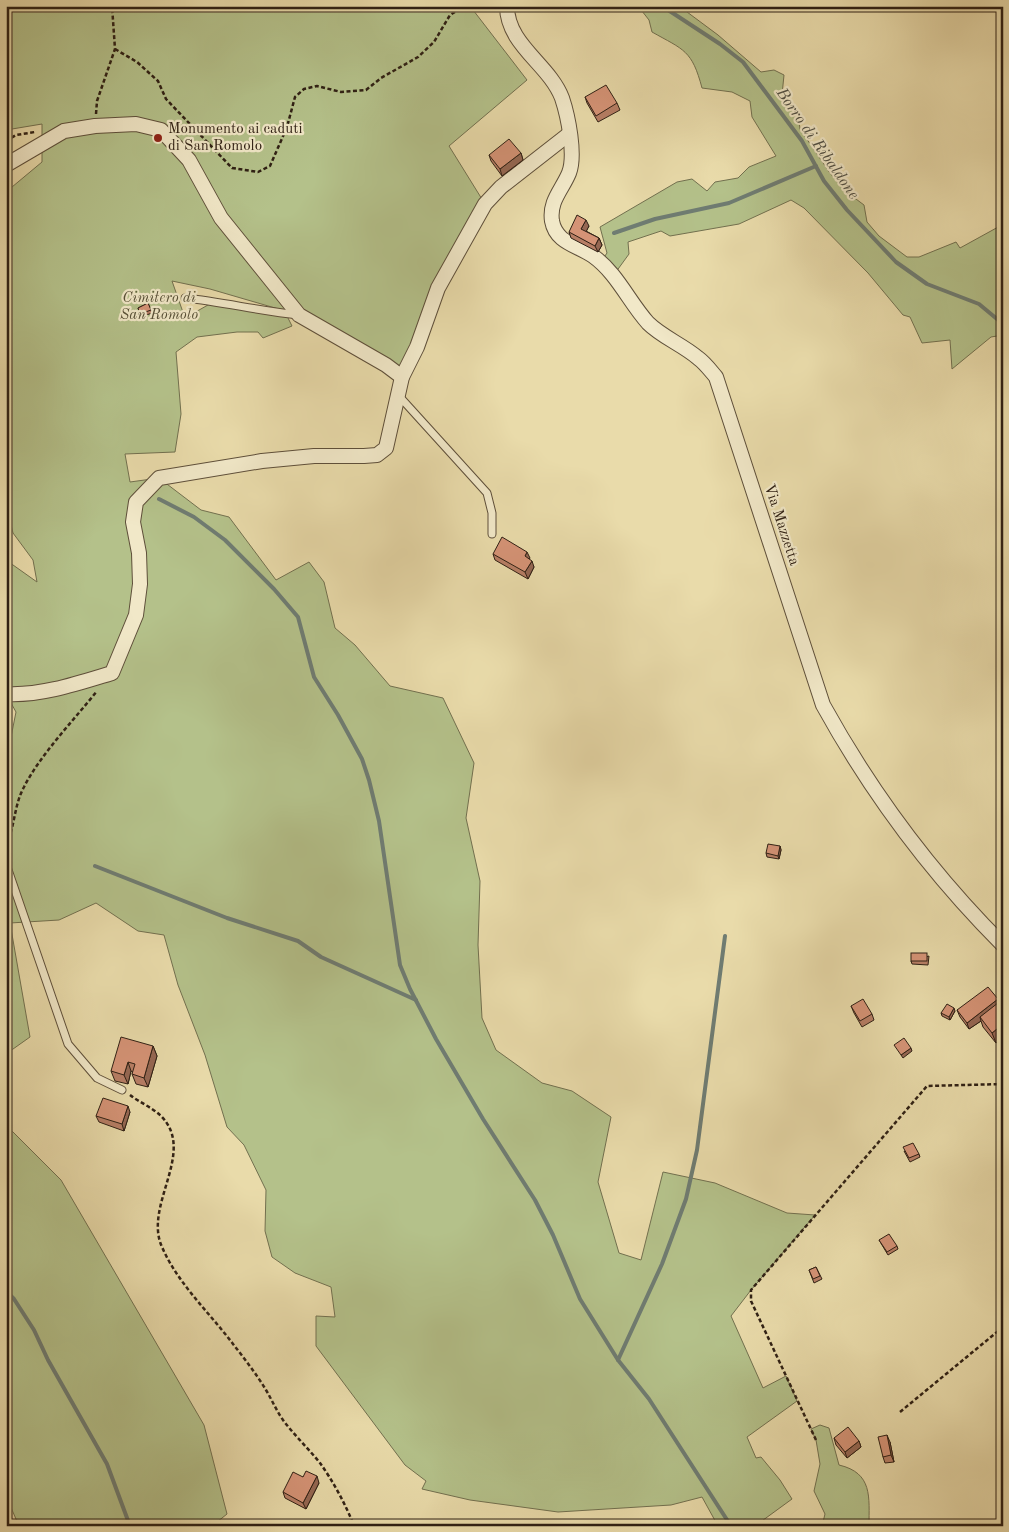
<svg xmlns="http://www.w3.org/2000/svg" width="1009" height="1532" viewBox="0 0 1009 1532" font-family="'Old Standard TT',serif">
<rect width="100%" height="100%" fill="#e9dbaa"/>
<filter id="stains"><feTurbulence type="fractalNoise" baseFrequency=".004" numOctaves="4"/><feColorMatrix values="0 0 0 0 .2 0 0 0 0 .09 0 0 0 0 .02 0 0 0 .5 -.17"/></filter>
<radialGradient id="worn" r=".72"><stop offset=".6" stop-color="#630" stop-opacity="0"/><stop offset="1" stop-color="#630" stop-opacity=".3"/></radialGradient>
<g fill="#b4c18a" stroke="#72704f">
<path d="M 6,6 L 470,6 L 527,80 L 449,146 L 485,204 L 402,377 L 299,315 L 210,289 L 172,281 L 185,318 L 215,301 L 286,314 L 292,326 L 263,338 L 258,332 L 237,332 L 197,337 L 176,352 L 181,414 L 175,452 L 125,454 L 130,482 L 159,478 L 201,510 L 229,517 L 276,580 L 309,562 L 324,582 L 335,628 L 355,645 L 390,686 L 443,698 L 474,763 L 466,818 L 480,881 L 478,945 L 482,1018 L 496,1050 L 542,1083 L 572,1091 L 611,1117 L 598,1182 L 619,1253 L 641,1260 L 663,1172 L 715,1183 L 787,1213 L 815,1215 L 751,1290 L 731,1316 L 763,1388 L 786,1376 L 797,1401 L 747,1437 L 756,1458 L 761,1457 L 780,1480 L 792,1499 L 755,1526 L 718,1526 L 702,1497 L 671,1505 L 558,1512 L 470,1500 L 422,1489 L 426,1481 L 405,1465 L 316,1346 L 316,1316 L 335,1317 L 331,1287 L 295,1273 L 272,1257 L 265,1231 L 266,1190 L 244,1145 L 227,1127 L 205,1055 L 178,985 L 164,935 L 138,931 L 96,903 L 59,920 L 10,923 L 30,1037 L 6,1054 L 6,762 L 16,712 L 6,694 L 6,560 L 37,582 L 33,560 L 13,533 L 6,505 L 6,192 L 42,162 L 42,124 L 6,130 Z"/>
<path d="M 638,6 L 679,6 L 718,35 L 761,72 L 774,70 L 784,75 L 782,95 L 798,114 L 800,129 L 830,173 L 844,190 L 864,205 L 867,222 L 879,236 L 907,257 L 919,257 L 956,242 L 960,248 L 1000,226 L 1003,230 L 1003,335 L 991,337 L 952,369 L 950,340 L 922,343 L 910,317 L 903,315 L 868,273 L 804,208 L 791,200 L 739,224 L 670,236 L 661,231 L 628,242 L 629,254 L 613,276 L 600,263 L 607,253 L 600,227 L 677,182 L 692,179 L 707,191 L 715,182 L 738,178 L 749,167 L 776,156 L 752,117 L 750,101 L 732,92 L 702,88 C 692,50 684,50 652,32 L 649,20 Z"/>
<path d="M 6,1125 L 61,1180 L 204,1425 L 227,1514 L 212,1526 L 19,1526 L 6,1496 Z"/>
<path d="M 820,1425 L 829,1428 L 839,1465 C 873,1473 869,1497 869,1526 L 822,1526 L 825,1514 L 814,1491 L 820,1464 L 816,1440 L 811,1429 Z"/>
</g>
<g fill="none" stroke-linecap="round" stroke-linejoin="round">
<g stroke="#6f7c72" stroke-width="4">
<path d="M 662,6 L 720,44 L 743,62 L 802,141 L 824,181 L 847,210 L 896,262 L 927,284 L 979,304 L 1003,324"/>
<path d="M 614,233 L 655,219 L 729,203 L 816,166"/>
<path d="M 159,499 L 194,517 L 225,540 L 274,589 L 298,617 L 314,677 L 338,715 L 362,759 L 369,780 L 379,821 L 400,965 L 410,989 L 436,1039 L 483,1119 L 535,1200 L 553,1235 L 580,1299 L 618,1360 L 649,1399 L 731,1526"/>
<path d="M 95,866 L 227,918 L 298,941 L 321,957 L 416,1000"/>
<path d="M 6,1291 L 14,1299 L 34,1330 L 48,1360 L 107,1464 L 130,1526"/>
<path d="M 618,1360 L 662,1264 L 686,1199 L 697,1150 L 725,936"/>
</g>
<defs>
<g id="lane">
<path d="M 185,298 C 223,302 260,311 299,315"/>
<path d="M 399,396 L 487,493 L 492,513 L 492,534"/>
<path d="M 6,864 L 68,1044 L 97,1078 L 122,1090"/>
</g>
<g id="street">
<path d="M 507,6 C 507,45 549,64 562,98 C 568,116 576,155 569,173 C 562,190 549,201 552,221 C 556,243 577,245 593,256 C 617,273 629,302 648,323 C 662,337 683,345 698,358 C 705,363 710,370 716,377 L 823,705 C 871,792 932,874 1003,945"/>
<path d="M 6,165 L 64,131 L 95,126 L 136,124 L 161,130 L 189,160 L 221,218 L 299,315 L 386,365 L 402,377"/>
<path d="M 6,694 C 41,696 79,683 112,673 L 136,615 L 140,584 L 139,553 L 133,522 L 136,502 L 159,478 L 262,461 L 314,456 L 364,456 L 377,455 L 386,448 L 402,377 L 417,347 L 438,288 L 485,204 L 501,187 L 569,134"/>
</g>
</defs>
<use href="#lane" stroke="#5e4f3a" stroke-width="9"/>
<use href="#street" stroke="#5e4f3a" stroke-width="16"/>
<g stroke="#2f2014" stroke-width="2.5" stroke-dasharray="4 2.5" stroke-linecap="butt">
<path d="M 115,49 L 137,62 L 158,81 L 166,99 L 232,168 L 258,172 L 270,166 L 287,127 L 295,97 L 304,89 L 317,86 L 341,92 L 366,90 L 381,78 L 418,57 L 434,42 L 450,15 L 464,6"/>
<path d="M 96,114 L 97,101 L 115,49 L 112,6"/>
<path d="M 6,141 L 16,135 L 35,132"/>
<path d="M 6,845 C 15,827 14,805 24,787 C 40,755 74,720 97,691"/>
<path d="M 130,1095 C 139,1102 153,1108 161,1116 C 197,1152 143,1205 162,1247 C 178,1284 209,1312 233,1344 C 244,1358 257,1375 266,1390 C 272,1400 276,1410 283,1420 C 294,1435 308,1448 320,1463 C 333,1481 346,1505 354,1526"/>
<path d="M 900,1412 L 1003,1327"/>
<path d="M 816,1440 L 751,1301 L 751,1290 L 927,1086 L 1003,1084"/>
</g>
<use href="#lane" stroke="#f1e8c8" stroke-width="7"/>
<use href="#street" stroke="#f1e8c8" stroke-width="14"/>
</g>
<g fill="#b77e65" stroke="#2f2014">
<path d="M 585,97 L 617,103 L 620,110 L 598,122 L 587,103 Z"/>
<path d="M 521,153 L 523,160 L 502,176 L 491,161 L 489,155 Z"/>
<path d="M 589,226 L 586,231 L 599,238 L 602,245 L 598,252 L 571,238 L 569,232 Z"/>
<path d="M 148,303 L 152,313 L 141,317 L 138,308 Z"/>
<path d="M 493,554 L 530,558 L 529,559 L 534,567 L 528,579 L 495,560 Z"/>
<path d="M 780,846 L 781,850 L 779,859 L 767,857 L 766,853 Z"/>
<path d="M 929,956 L 928,965 L 912,964 L 911,961 Z"/>
<path d="M 1003,999 L 1003,1037 L 996,1043 L 983,1027 L 981,1021 L 969,1029 L 960,1017 L 957,1010 L 999,1002 Z"/>
<path d="M 851,1006 L 872,1014 L 874,1020 L 862,1027 L 854,1013 Z"/>
<path d="M 955,1011 L 950,1020 L 942,1016 L 941,1013 Z"/>
<path d="M 153,1046 L 157,1056 L 148,1087 L 136,1084 L 132,1074 L 133,1072 L 131,1071 L 128,1084 L 115,1081 L 111,1071 Z"/>
<path d="M 130,1112 L 124,1131 L 99,1122 L 96,1116 Z"/>
<path d="M 904,1151 L 919,1154 L 920,1157 L 910,1162 Z"/>
<path d="M 879,1240 L 897,1246 L 898,1249 L 888,1255 Z"/>
<path d="M 816,1267 L 822,1279 L 814,1283 L 809,1270 Z"/>
<path d="M 834,1438 L 859,1441 L 861,1447 L 847,1458 L 836,1445 Z"/>
<path d="M 890,1442 L 894,1462 L 885,1463 L 883,1457 Z"/>
<path d="M 303,1477 L 319,1483 L 306,1509 L 285,1498 L 283,1492 Z"/>
</g>
<g fill="#956753" stroke="#2f2014">
<path d="M 521,153 L 523,160 L 502,176 L 500,169 Z"/>
<path d="M 586,220 L 589,226 L 584,236 L 581,229 Z"/>
<path d="M 599,238 L 602,245 L 598,252 L 595,246 Z"/>
<path d="M 527,552 L 530,558 L 527,563 L 525,556 Z"/>
<path d="M 532,561 L 534,567 L 528,579 L 525,572 Z"/>
<path d="M 780,846 L 781,850 L 779,859 L 778,856 Z"/>
<path d="M 998,999 L 1000,1006 L 980,1017 L 981,1021 L 969,1029 L 967,1023 Z"/>
<path d="M 954,1008 L 955,1011 L 950,1020 L 949,1017 Z"/>
<path d="M 1003,1024 L 1003,1037 L 996,1043 L 992,1033 Z"/>
<path d="M 153,1046 L 157,1056 L 148,1087 L 144,1078 Z"/>
<path d="M 911,1048 L 912,1051 L 903,1058 L 901,1055 Z"/>
<path d="M 128,1062 L 131,1071 L 128,1084 L 124,1075 Z"/>
<path d="M 128,1106 L 130,1112 L 124,1131 L 122,1124 Z"/>
<path d="M 887,1435 L 890,1442 L 894,1462 L 891,1455 Z"/>
<path d="M 859,1441 L 861,1447 L 847,1458 L 845,1452 Z"/>
<path d="M 317,1476 L 319,1483 L 306,1509 L 303,1503 Z"/>
</g>
<g fill="#d59376" stroke="#2f2014">
<path d="M 606,85 L 617,103 L 596,116 L 585,97 Z"/>
<path d="M 509,139 L 521,153 L 500,169 L 489,155 Z"/>
<path d="M 577,215 L 586,220 L 581,229 L 599,238 L 595,246 L 569,232 Z"/>
<path d="M 148,303 L 151,310 L 140,314 L 138,308 Z"/>
<path d="M 502,537 L 527,552 L 525,556 L 532,561 L 525,572 L 493,554 Z"/>
<path d="M 768,844 L 780,846 L 778,856 L 766,853 Z"/>
<rect x="911" y="953" width="16" height="8"/>
<path d="M 988,987 L 998,999 L 967,1023 L 957,1010 Z"/>
<path d="M 863,999 L 872,1014 L 860,1021 L 851,1006 Z"/>
<path d="M 1003,999 L 1003,1024 L 992,1033 L 980,1017 Z"/>
<path d="M 947,1004 L 954,1008 L 949,1017 L 941,1013 Z"/>
<path d="M 121,1037 L 153,1046 L 144,1078 L 132,1074 L 135,1064 L 128,1062 L 124,1075 L 111,1071 Z"/>
<path d="M 904,1038 L 911,1048 L 901,1055 L 894,1045 Z"/>
<path d="M 103,1098 L 128,1106 L 122,1124 L 96,1116 Z"/>
<path d="M 913,1143 L 919,1154 L 909,1158 L 903,1147 Z"/>
<path d="M 889,1234 L 897,1246 L 887,1252 L 879,1240 Z"/>
<path d="M 816,1267 L 820,1276 L 813,1279 L 809,1270 Z"/>
<path d="M 848,1427 L 859,1441 L 845,1452 L 834,1438 Z"/>
<path d="M 887,1435 L 891,1455 L 883,1457 L 878,1437 Z"/>
<path d="M 306,1471 L 317,1476 L 303,1503 L 283,1492 L 293,1472 L 303,1477 Z"/>
</g>
<circle fill="#8f2418" stroke="#f1e8c8" stroke-width="2" cx="158" cy="138" r="5"/>
<g text-anchor="middle" dominant-baseline="central" stroke-width="4.5" stroke-linejoin="round" paint-order="stroke">
<g font-size="15" fill="#2f2014" stroke="#f1e8c8" text-anchor="start">
<text x="168" y="129">Monumento ai caduti<tspan x="168" dy="17">di San Romolo</tspan></text>
</g>
<g font-size="15" font-style="italic" fill="#575037" stroke="#f1e8c8">
<text x="159" y="298">Cimitero di<tspan x="159" dy="17">San Romolo</tspan></text>
</g>
<g font-size="15" fill="#2f2014" stroke="#f1e8c8">
<text transform="translate(781 525) rotate(72)">Via Mazzetta</text>
</g>
<g font-size="16" font-style="italic" fill="#4f4e43" stroke="#f1e8c8">
<text transform="translate(817 144) rotate(55)">Borro di Ribaldone</text>
</g>
</g>
<rect width="1009" height="1532" fill="none" stroke="#e9dbaa" stroke-width="25"/>
<rect x="8" y="8" width="994" height="1517" fill="none" stroke="#2f2014" stroke-width="2.5"/>
<rect x="12" y="12" width="984" height="1507" fill="none" stroke="#2f2014"/>
<rect width="100%" height="100%" filter="url(#stains)"/>
<rect width="100%" height="100%" fill="url(#worn)"/>
</svg>
